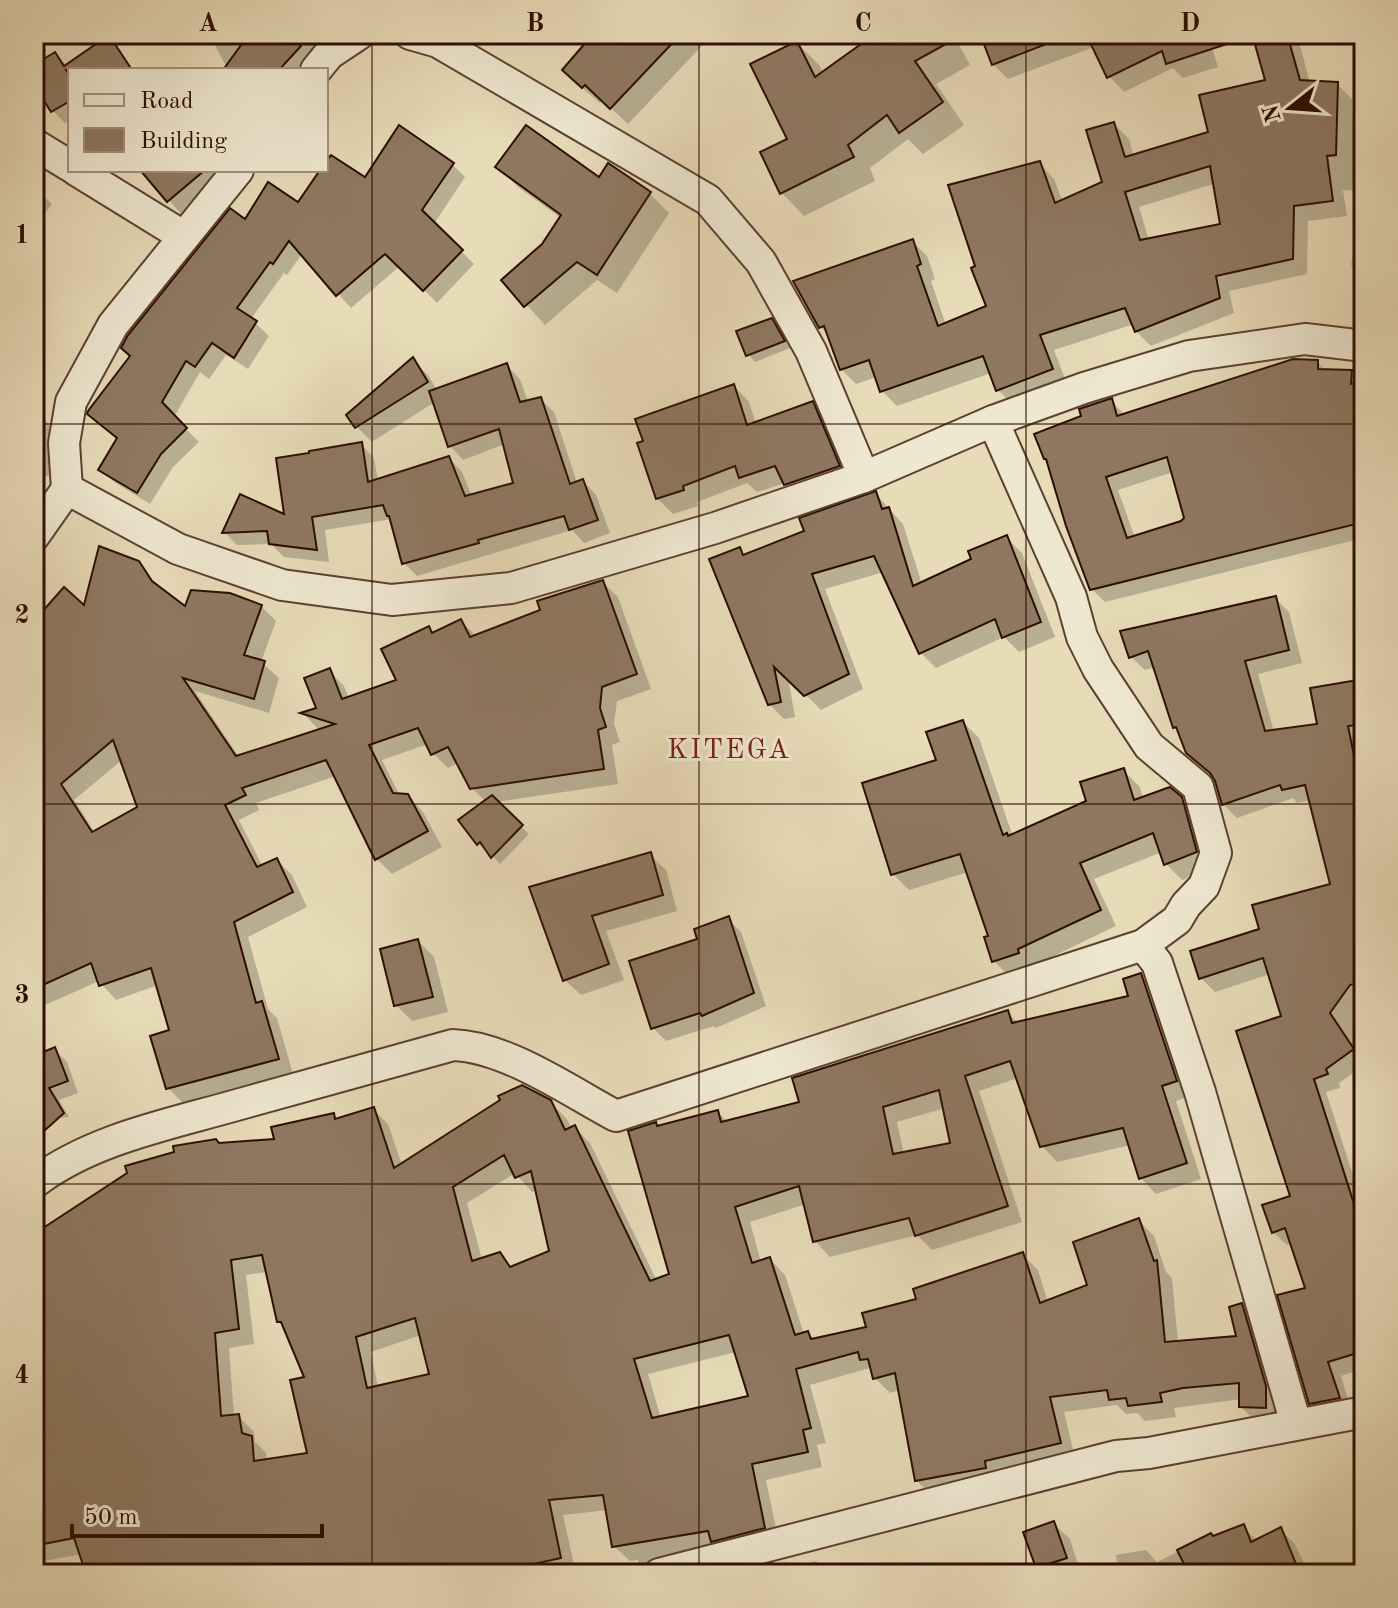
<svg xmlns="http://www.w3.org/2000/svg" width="1398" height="1608" viewBox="0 0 1398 1608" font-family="'Old Standard TT',serif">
<rect width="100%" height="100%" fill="#e7dbb8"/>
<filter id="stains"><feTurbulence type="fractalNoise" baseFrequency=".0025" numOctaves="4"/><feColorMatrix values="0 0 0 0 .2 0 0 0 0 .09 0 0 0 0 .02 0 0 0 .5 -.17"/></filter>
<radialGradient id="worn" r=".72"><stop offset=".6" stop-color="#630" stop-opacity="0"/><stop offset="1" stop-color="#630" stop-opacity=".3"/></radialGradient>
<g fill="#0003" fill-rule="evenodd">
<path d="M 209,34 L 343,34 L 310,70 L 226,70 L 227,68 Z"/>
<path d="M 596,34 L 713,34 L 628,124 L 602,100 L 600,103 L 581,87 Z"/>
<path d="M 879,34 L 953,34 L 970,65 L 936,84 L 964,125 L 923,154 L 908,139 L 870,168 L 875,181 L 804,216 L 782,193 L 790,140 L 797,43 L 820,66 L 823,73 Z"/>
<path d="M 982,34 L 1224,34 L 1209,38 L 1218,67 L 1183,78 L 1173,68 L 1124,92 L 1109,76 L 1094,47 L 1008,79 L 993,64 Z"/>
<path d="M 1255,34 L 1297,34 L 1310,83 L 1337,84 L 1352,99 L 1352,113 L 1364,114 L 1364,191 L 1343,190 L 1347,216 L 1308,221 L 1307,274 L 1229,291 L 1234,313 L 1151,346 L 1136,331 L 1134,324 L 1054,350 L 1067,384 L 1013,405 L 998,390 L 991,373 L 897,406 L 882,391 L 877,377 L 856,384 L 841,369 L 830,336 L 820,326 L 912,241 L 927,256 L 935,279 L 931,281 L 946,325 L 989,307 L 1039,163 L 1054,179 L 1063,202 L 1104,183 L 1114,124 L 1129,139 L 1134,157 L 1210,134 L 1268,81 ZM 1213,184 L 1223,225 L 1149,240 L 1139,207 Z"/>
<path d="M 108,38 L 134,70 L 70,70 L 70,120 L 65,123 L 53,111 L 34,81 L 34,67 L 55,54 L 67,66 Z"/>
<path d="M 452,164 L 465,177 L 434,224 L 474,264 L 437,303 L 400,266 L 351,308 L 302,254 L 287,275 L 284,273 L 251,319 L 269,336 L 248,369 L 226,355 L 209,379 L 200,372 L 174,417 L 199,442 L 173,467 L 150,504 L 114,482 L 101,469 L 118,440 L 89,414 L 245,222 L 299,205 L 323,170 L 326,170 L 326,165 L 365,180 Z"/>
<path d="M 498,167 L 649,193 L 669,213 L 617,293 L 597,280 L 545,325 L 504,280 L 543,246 L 561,218 L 518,187 Z"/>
<path d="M 160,170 L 228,170 L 218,183 L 181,214 L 150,178 Z"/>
<path d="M 34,186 L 52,204 L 34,229 Z"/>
<path d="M 1356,240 L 1364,241 L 1364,277 L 1351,265 Z"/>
<path d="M 771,320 L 779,327 L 790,348 L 755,362 L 748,354 Z"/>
<path d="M 412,360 L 428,375 L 437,390 L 507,366 L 520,379 L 528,402 L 540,399 L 554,412 L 577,483 L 583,481 L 596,495 L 610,533 L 584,543 L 572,530 L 417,576 L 403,562 L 392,519 L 325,530 L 329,562 L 284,557 L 271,544 L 237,545 L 224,532 L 286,517 L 361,444 L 374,458 L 378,481 L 449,458 L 462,472 L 472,497 L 515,484 L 505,444 L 463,460 L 450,446 L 435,402 L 372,442 L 356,426 Z"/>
<path d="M 1317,362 L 1326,371 L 1351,372 L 1364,385 L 1364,613 L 1358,579 L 1364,578 L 1355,540 L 1105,602 L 1092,589 L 1083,417 L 1111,401 L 1124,414 ZM 1173,472 L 1186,519 L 1182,523 L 1135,538 L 1118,490 Z"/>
<path d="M 734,386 L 749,402 L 756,424 L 812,403 L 828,419 L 854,482 L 801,500 L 785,483 L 757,492 L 747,483 L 697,502 L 698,506 L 673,514 L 657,498 Z"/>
<path d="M 34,405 L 60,439 L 58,473 L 34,479 Z"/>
<path d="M 876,494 L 903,524 L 922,584 L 974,560 L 1007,538 L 1022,553 L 1055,637 L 1019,652 L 1004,637 L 936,668 L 921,653 L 884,572 L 825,589 L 863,689 L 821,710 L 788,677 L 795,717 L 784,719 L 769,704 L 739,549 L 746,556 L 807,532 Z"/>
<path d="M 138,563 L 162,591 L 185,609 L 261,606 L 276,621 L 261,662 L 279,678 L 269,713 L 195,691 L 239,757 L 323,730 L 317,728 L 304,714 L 318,709 L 329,671 L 344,686 L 349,698 L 399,681 L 429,629 L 434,634 L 461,621 L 476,636 L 542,611 L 602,582 L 618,597 L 651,689 L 617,701 L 614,724 L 620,742 L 612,745 L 618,784 L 496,802 L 529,834 L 500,864 L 487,849 L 485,850 L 478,843 L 486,802 L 472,788 L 458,763 L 448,768 L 433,753 L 428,744 L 382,760 L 400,796 L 408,796 L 423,812 L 442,847 L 392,874 L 377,859 L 336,776 L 256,803 L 259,810 L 239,820 L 263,867 L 277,860 L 292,875 L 307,907 L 248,937 L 268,1009 L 277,1018 L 293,1074 L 183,1103 L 168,1088 L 171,1032 L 158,985 L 116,1000 L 99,981 L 43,1006 L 34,1043 L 34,624 L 85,609 ZM 122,760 L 139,807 L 95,833 L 74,800 Z"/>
<path d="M 1275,598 L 1289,612 L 1302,663 L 1258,674 L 1274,732 L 1319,726 L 1353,699 L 1364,754 L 1364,1065 L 1339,1083 L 1340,1088 L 1326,1092 L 1364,1209 L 1364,1368 L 1341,1376 L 1352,1412 L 1325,1417 L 1311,1403 L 1308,1289 L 1292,1244 L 1287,1245 L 1273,1232 L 1292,1198 L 1283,1017 L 1270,974 L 1215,992 L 1201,978 L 1261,930 L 1333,886 L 1311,800 L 1297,803 L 1293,798 L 1237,818 L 1223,804 L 1215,777 L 1188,752 L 1175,727 L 1155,667 L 1145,670 L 1131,657 Z"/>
<path d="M 963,722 L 979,738 L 1013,837 L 1088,802 L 1124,771 L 1140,787 L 1143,798 L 1181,799 L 1198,816 L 1212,868 L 1182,880 L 1166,864 L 1162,852 L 1094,879 L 1116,926 L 1010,977 L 994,961 L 991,937 L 968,872 L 909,890 L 893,874 L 938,761 Z"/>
<path d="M 650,855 L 666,870 L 677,911 L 606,931 L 624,980 L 581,995 L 565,980 L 532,888 Z"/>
<path d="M 728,919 L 741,932 L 766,1006 L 716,1028 L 714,1026 L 666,1041 L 653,1028 L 700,940 Z"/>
<path d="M 418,941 L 434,957 L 448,1012 L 412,1021 L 396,1005 Z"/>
<path d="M 1141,975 L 1156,991 L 1191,1096 L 1176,1101 L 1201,1179 L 1156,1194 L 1141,1178 L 1131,1145 L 1057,1162 L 1042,1146 L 1018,1078 L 979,1091 L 1022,1222 L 932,1250 L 917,1235 L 830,1257 L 815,1241 L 806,1204 L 750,1222 L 761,1262 L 770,1259 L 785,1275 L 804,1334 L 808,1333 L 815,1340 L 868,1329 L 919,1300 L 1023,1255 L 1038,1270 L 1048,1302 L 1090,1286 L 1139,1221 L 1154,1236 L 1166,1272 L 1172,1278 L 1178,1343 L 1238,1338 L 1242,1306 L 1257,1321 L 1280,1423 L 1256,1422 L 1241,1407 L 1241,1399 L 1174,1408 L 1176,1417 L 1145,1421 L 1137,1413 L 1126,1414 L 1117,1405 L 1064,1412 L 1075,1458 L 932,1496 L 916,1480 L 900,1390 L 890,1393 L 875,1378 L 870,1368 L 810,1385 L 826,1443 L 817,1445 L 822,1467 L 766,1480 L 779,1543 L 666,1574 L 639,1574 L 638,1560 L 630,1561 L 614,1546 L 608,1510 L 563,1515 L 576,1573 L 571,1574 L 88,1574 L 82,1554 L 34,1563 L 34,1236 L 219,1145 L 276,1141 L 333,1115 L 338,1120 L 373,1109 L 388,1124 L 402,1165 L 550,1102 L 566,1118 L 572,1129 L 575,1128 L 590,1143 L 657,1281 L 672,1275 L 656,1124 L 659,1127 L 718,1112 L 728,1123 L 801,1104 L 1007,1012 L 1018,1023 L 1130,997 ZM 945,1108 L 953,1145 L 904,1154 L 897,1122 ZM 515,1173 L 532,1192 L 537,1190 L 552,1252 L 513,1268 L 499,1254 L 482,1260 L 467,1203 ZM 267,1272 L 279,1322 L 286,1328 L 307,1379 L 310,1455 L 267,1461 L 266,1453 L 255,1442 L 254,1432 L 238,1416 L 234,1417 L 229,1348 L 254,1344 L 246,1275 ZM 421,1335 L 432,1376 L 378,1387 L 371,1352 ZM 736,1352 L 751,1397 L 661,1418 L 648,1374 Z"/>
<path d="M 55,1050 L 67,1062 L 78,1093 L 59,1100 L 69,1117 L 34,1120 L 34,1058 Z"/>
<path d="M 1054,1524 L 1070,1539 L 1081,1574 L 1044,1574 L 1037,1567 Z"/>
<path d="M 1243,1527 L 1257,1541 L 1281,1530 L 1295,1544 L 1309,1574 L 1118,1574 L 1116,1555 L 1146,1550 L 1157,1562 L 1211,1535 L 1214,1538 Z"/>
<path d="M 816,1561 L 829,1574 L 739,1574 L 787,1562 L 792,1567 Z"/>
<path d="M 1364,1563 L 1364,1574 L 1357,1574 L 1357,1565 Z"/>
</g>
<g fill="#8e7861" stroke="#2d0d02" stroke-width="2" fill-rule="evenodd">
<path d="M 249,34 L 288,34 L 301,46 L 279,70 L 223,70 Z"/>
<path d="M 593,34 L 681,34 L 610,109 L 585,85 L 582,88 L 562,70 Z"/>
<path d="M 875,34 L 964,34 L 915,61 L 943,102 L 899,133 L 887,115 L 848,145 L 854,157 L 780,194 L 760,152 L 787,139 L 750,64 L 797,41 L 815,77 Z"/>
<path d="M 980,34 L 1067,34 L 1067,36 L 992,65 Z"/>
<path d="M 1086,34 L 1241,34 L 1242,39 L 1166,64 L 1162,51 L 1107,78 Z"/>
<path d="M 1252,34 L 1287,34 L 1300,80 L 1338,82 L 1336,155 L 1327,156 L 1333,201 L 1294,206 L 1293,259 L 1216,276 L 1220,298 L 1135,332 L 1125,308 L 1040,335 L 1053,369 L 996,391 L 983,356 L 880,392 L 869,360 L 840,370 L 824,326 L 819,328 L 793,281 L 913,239 L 921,264 L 917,266 L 938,326 L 986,306 L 971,268 L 975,266 L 948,185 L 1040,161 L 1055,203 L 1102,182 L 1086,130 L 1114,122 L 1125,157 L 1208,132 L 1199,95 L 1265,80 ZM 1210,166 L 1220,224 L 1140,240 L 1125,192 Z"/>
<path d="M 109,35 L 132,70 L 66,70 L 70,76 L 70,101 L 51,112 L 34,85 L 34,65 L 55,52 L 64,66 Z"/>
<path d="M 399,125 L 454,163 L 422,210 L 463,250 L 423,291 L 385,254 L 336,296 L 289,241 L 273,264 L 270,262 L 237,308 L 257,321 L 234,358 L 212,343 L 195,367 L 186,361 L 162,402 L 187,428 L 161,454 L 137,493 L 98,470 L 117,438 L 87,414 L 88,411 L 130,356 L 121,348 L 128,335 L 230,208 L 245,219 L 268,182 L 298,202 L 320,170 L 326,170 L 326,161 L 331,155 L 365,177 Z"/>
<path d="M 526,125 L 599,177 L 608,163 L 651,192 L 597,275 L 577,262 L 524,307 L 501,280 L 542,244 L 561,215 L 495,167 Z"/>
<path d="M 140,170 L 205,170 L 167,202 Z"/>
<path d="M 772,318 L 785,341 L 746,356 L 736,331 Z"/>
<path d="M 413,357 L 428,382 L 355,428 L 346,415 Z"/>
<path d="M 1293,359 L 1318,360 L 1318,369 L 1352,370 L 1351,384 L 1364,383 L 1364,522 L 1090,590 L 1066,526 L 1046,459 L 1044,459 L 1034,434 L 1081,416 L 1079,409 L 1112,398 L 1117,416 ZM 1167,457 L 1184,518 L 1181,521 L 1127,538 L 1106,477 Z"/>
<path d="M 507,363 L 520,402 L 541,397 L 570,484 L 583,479 L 598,520 L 569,530 L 564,516 L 478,540 L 479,543 L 402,564 L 389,516 L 387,516 L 383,505 L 312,517 L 317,550 L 269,544 L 267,531 L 222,533 L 240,494 L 284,514 L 276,458 L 309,453 L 309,451 L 362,442 L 368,482 L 449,456 L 465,496 L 513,483 L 499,429 L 448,447 L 429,391 Z"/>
<path d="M 734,384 L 747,425 L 813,401 L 840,466 L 784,485 L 775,466 L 739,478 L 735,466 L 683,486 L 684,490 L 656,499 L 637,443 L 643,441 L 635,419 Z"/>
<path d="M 876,491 L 882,509 L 889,507 L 913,586 L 971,559 L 968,551 L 1007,535 L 1041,622 L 1002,638 L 995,619 L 919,654 L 874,556 L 812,574 L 849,674 L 804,696 L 774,667 L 781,702 L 768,705 L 709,559 L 740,547 L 743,555 L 804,531 L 799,518 Z"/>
<path d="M 99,546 L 139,561 L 152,581 L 185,606 L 191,590 L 230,593 L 262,605 L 244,655 L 265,661 L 254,699 L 183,678 L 236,756 L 335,724 L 300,713 L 316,708 L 304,678 L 330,668 L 342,699 L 396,680 L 381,649 L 429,626 L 432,633 L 461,619 L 470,637 L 540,610 L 537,601 L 603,580 L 637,674 L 602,687 L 600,708 L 606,727 L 598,730 L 604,769 L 470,789 L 448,747 L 431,755 L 418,728 L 369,745 L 393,793 L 408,794 L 428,831 L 375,860 L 326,760 L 242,788 L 246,795 L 225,805 L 257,867 L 277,858 L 293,892 L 234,922 L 256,1003 L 262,1001 L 279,1059 L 166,1089 L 150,1036 L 169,1030 L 151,968 L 99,986 L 91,963 L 34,989 L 34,621 L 64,587 L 84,605 ZM 113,740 L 137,807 L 92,832 L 61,784 Z"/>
<path d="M 1276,596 L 1289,650 L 1245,661 L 1265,731 L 1317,724 L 1310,688 L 1364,679 L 1364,724 L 1348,726 L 1364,805 L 1364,981 L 1350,985 L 1330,1013 L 1354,1049 L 1326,1069 L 1328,1074 L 1314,1079 L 1364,1235 L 1364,1351 L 1328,1362 L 1340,1398 L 1309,1404 L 1277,1295 L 1305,1288 L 1285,1228 L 1272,1233 L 1262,1205 L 1290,1196 L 1236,1031 L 1281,1016 L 1263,958 L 1199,979 L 1190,951 L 1259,929 L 1252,905 L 1330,884 L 1305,785 L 1282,790 L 1280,785 L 1222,805 L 1215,781 L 1210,773 L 1186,753 L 1176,727 L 1173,728 L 1148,651 L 1129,658 L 1120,631 Z"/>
<path d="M 963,720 L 1003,835 L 1007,833 L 1008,836 L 1086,801 L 1080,782 L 1124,768 L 1134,800 L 1170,787 L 1182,797 L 1197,852 L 1164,865 L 1153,833 L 1080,863 L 1101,910 L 1018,949 L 1019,953 L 992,962 L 984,937 L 988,936 L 960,854 L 891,875 L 862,783 L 936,760 L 926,732 Z"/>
<path d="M 492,795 L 523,825 L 491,858 L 480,842 L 477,845 L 458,820 Z"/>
<path d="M 651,852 L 663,895 L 592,916 L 609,964 L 563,981 L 529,887 Z"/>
<path d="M 729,916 L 754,993 L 702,1016 L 700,1013 L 651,1029 L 629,961 L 697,939 L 694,929 Z"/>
<path d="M 418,939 L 433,997 L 394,1006 L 380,949 Z"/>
<path d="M 1141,973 L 1177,1081 L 1162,1086 L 1187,1163 L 1139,1179 L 1123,1128 L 1040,1147 L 1010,1061 L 965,1076 L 1008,1206 L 915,1236 L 909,1218 L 813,1242 L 799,1186 L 735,1207 L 752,1263 L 770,1257 L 795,1335 L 808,1331 L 811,1339 L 866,1327 L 862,1313 L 916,1299 L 913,1289 L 1023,1252 L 1040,1303 L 1087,1285 L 1073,1242 L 1139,1218 L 1154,1261 L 1157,1260 L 1165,1342 L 1236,1336 L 1229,1307 L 1242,1303 L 1266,1386 L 1266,1408 L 1239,1407 L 1239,1383 L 1183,1388 L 1160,1393 L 1162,1402 L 1128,1406 L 1126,1398 L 1109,1400 L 1107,1390 L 1050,1397 L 1061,1443 L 985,1461 L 986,1468 L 915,1481 L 895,1373 L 873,1379 L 868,1359 L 860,1360 L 858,1352 L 796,1369 L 811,1428 L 803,1430 L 808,1452 L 752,1464 L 765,1528 L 711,1542 L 708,1531 L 612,1547 L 603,1495 L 549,1500 L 561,1558 L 489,1574 L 86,1574 L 74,1538 L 34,1546 L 34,1234 L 127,1173 L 125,1166 L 174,1152 L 173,1146 L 216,1139 L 219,1143 L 274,1139 L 271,1127 L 334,1113 L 335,1119 L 374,1107 L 394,1168 L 500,1100 L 498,1096 L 522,1085 L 551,1100 L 565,1130 L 575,1125 L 650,1281 L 669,1274 L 628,1131 L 656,1122 L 657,1126 L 718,1110 L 721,1122 L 799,1102 L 792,1078 L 1008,1010 L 1012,1023 L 1128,996 L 1123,979 ZM 939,1090 L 950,1143 L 893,1154 L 883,1107 ZM 504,1155 L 515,1178 L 531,1171 L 549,1251 L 510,1267 L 500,1252 L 472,1261 L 453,1187 ZM 262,1255 L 277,1322 L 281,1322 L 304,1377 L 290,1380 L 307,1453 L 254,1461 L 252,1436 L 242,1433 L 239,1414 L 221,1416 L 215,1333 L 239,1329 L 231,1260 ZM 415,1318 L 429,1374 L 367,1388 L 356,1337 ZM 729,1335 L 748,1396 L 652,1418 L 634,1359 Z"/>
<path d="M 55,1047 L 68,1081 L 49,1088 L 64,1113 L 34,1140 L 34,1056 Z"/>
<path d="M 1054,1521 L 1067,1558 L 1036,1568 L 1023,1532 Z"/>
<path d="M 1244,1524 L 1251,1542 L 1281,1527 L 1300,1574 L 1189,1574 L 1177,1550 L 1211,1533 L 1213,1536 Z"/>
<path d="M 772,1563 L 774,1574 L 731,1574 Z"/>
</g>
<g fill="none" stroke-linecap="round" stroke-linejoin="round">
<defs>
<g id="minor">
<path d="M 410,34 L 438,42 L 708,200 L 761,262 L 811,351 L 864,477"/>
<path d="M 316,70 L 329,54 L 359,34"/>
<path d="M 34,144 L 70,166"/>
<path d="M 76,170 L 183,236"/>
<path d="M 67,489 L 64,443 L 71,402 L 113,325 L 238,170"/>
<path d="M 34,536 L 67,489 L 178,549 L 282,585 L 392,600 L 511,588 L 715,528 L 864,477 L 993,421 L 1084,388 L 1189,356 L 1305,339 L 1364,346"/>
<path d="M 1143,945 L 1157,963 L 1200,1092 L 1296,1424"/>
<path d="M 34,1183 C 90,1140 166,1125 233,1106 C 306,1086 380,1065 453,1045 C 507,1047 569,1091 616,1116 L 1143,945 L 1177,920 L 1186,905 L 1204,886 L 1216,853 L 1198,787 L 1149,746 L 1098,669 L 1082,637 L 1071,597 L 993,421"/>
<path d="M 659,1574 L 1116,1456 L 1149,1453 L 1364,1412"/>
</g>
</defs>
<use href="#minor" stroke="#5c4030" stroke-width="34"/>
<use href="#minor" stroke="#efe8d1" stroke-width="30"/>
</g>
<path fill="none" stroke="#2d0d02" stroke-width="2" stroke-opacity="0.55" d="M 372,34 L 372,1574M 699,34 L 699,1574M 1026,34 L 1026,1574M 34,424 L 1364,424M 34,804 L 1364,804M 34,1184 L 1364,1184"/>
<g text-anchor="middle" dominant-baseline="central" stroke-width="6" stroke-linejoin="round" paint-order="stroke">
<g font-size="28" letter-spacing="2" fill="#7a1f14" stroke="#efe8d1">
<text x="729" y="751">KITEGA</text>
</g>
</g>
<rect width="1398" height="1608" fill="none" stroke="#e7dbb8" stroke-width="88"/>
<rect x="68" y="68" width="260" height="104" fill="#efe8d1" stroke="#a1907e" stroke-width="2"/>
<rect x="84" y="94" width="40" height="12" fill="#efe8d1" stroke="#a1907e" stroke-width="2"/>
<text x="140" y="108" font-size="24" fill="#2d0d02">Road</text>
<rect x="84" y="128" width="40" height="24" fill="#8e7861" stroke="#a1907e" stroke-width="2"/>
<text x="140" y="148" font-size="24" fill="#2d0d02">Building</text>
<g transform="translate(1290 108) rotate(253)" stroke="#efe8d1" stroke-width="6" paint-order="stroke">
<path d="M0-6L14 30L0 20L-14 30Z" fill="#2d0d02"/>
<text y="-12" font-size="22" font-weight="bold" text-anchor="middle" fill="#2d0d02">N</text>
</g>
<path d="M72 1524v12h250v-12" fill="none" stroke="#2d0d02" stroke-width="4"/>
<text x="84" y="1524" font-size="24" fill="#2d0d02" stroke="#efe8d1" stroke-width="6" paint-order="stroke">50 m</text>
<rect x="44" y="44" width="1310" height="1520" fill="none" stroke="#2d0d02" stroke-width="3"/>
<g font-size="26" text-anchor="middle" font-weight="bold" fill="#2d0d02">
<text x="208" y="31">A</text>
<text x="535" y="31">B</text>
<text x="863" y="31">C</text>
<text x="1190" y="31">D</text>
<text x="22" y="243">1</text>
<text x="22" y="623">2</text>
<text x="22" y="1003">3</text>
<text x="22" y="1383">4</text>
</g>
<rect width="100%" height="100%" filter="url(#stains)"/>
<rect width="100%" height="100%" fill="url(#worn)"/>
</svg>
